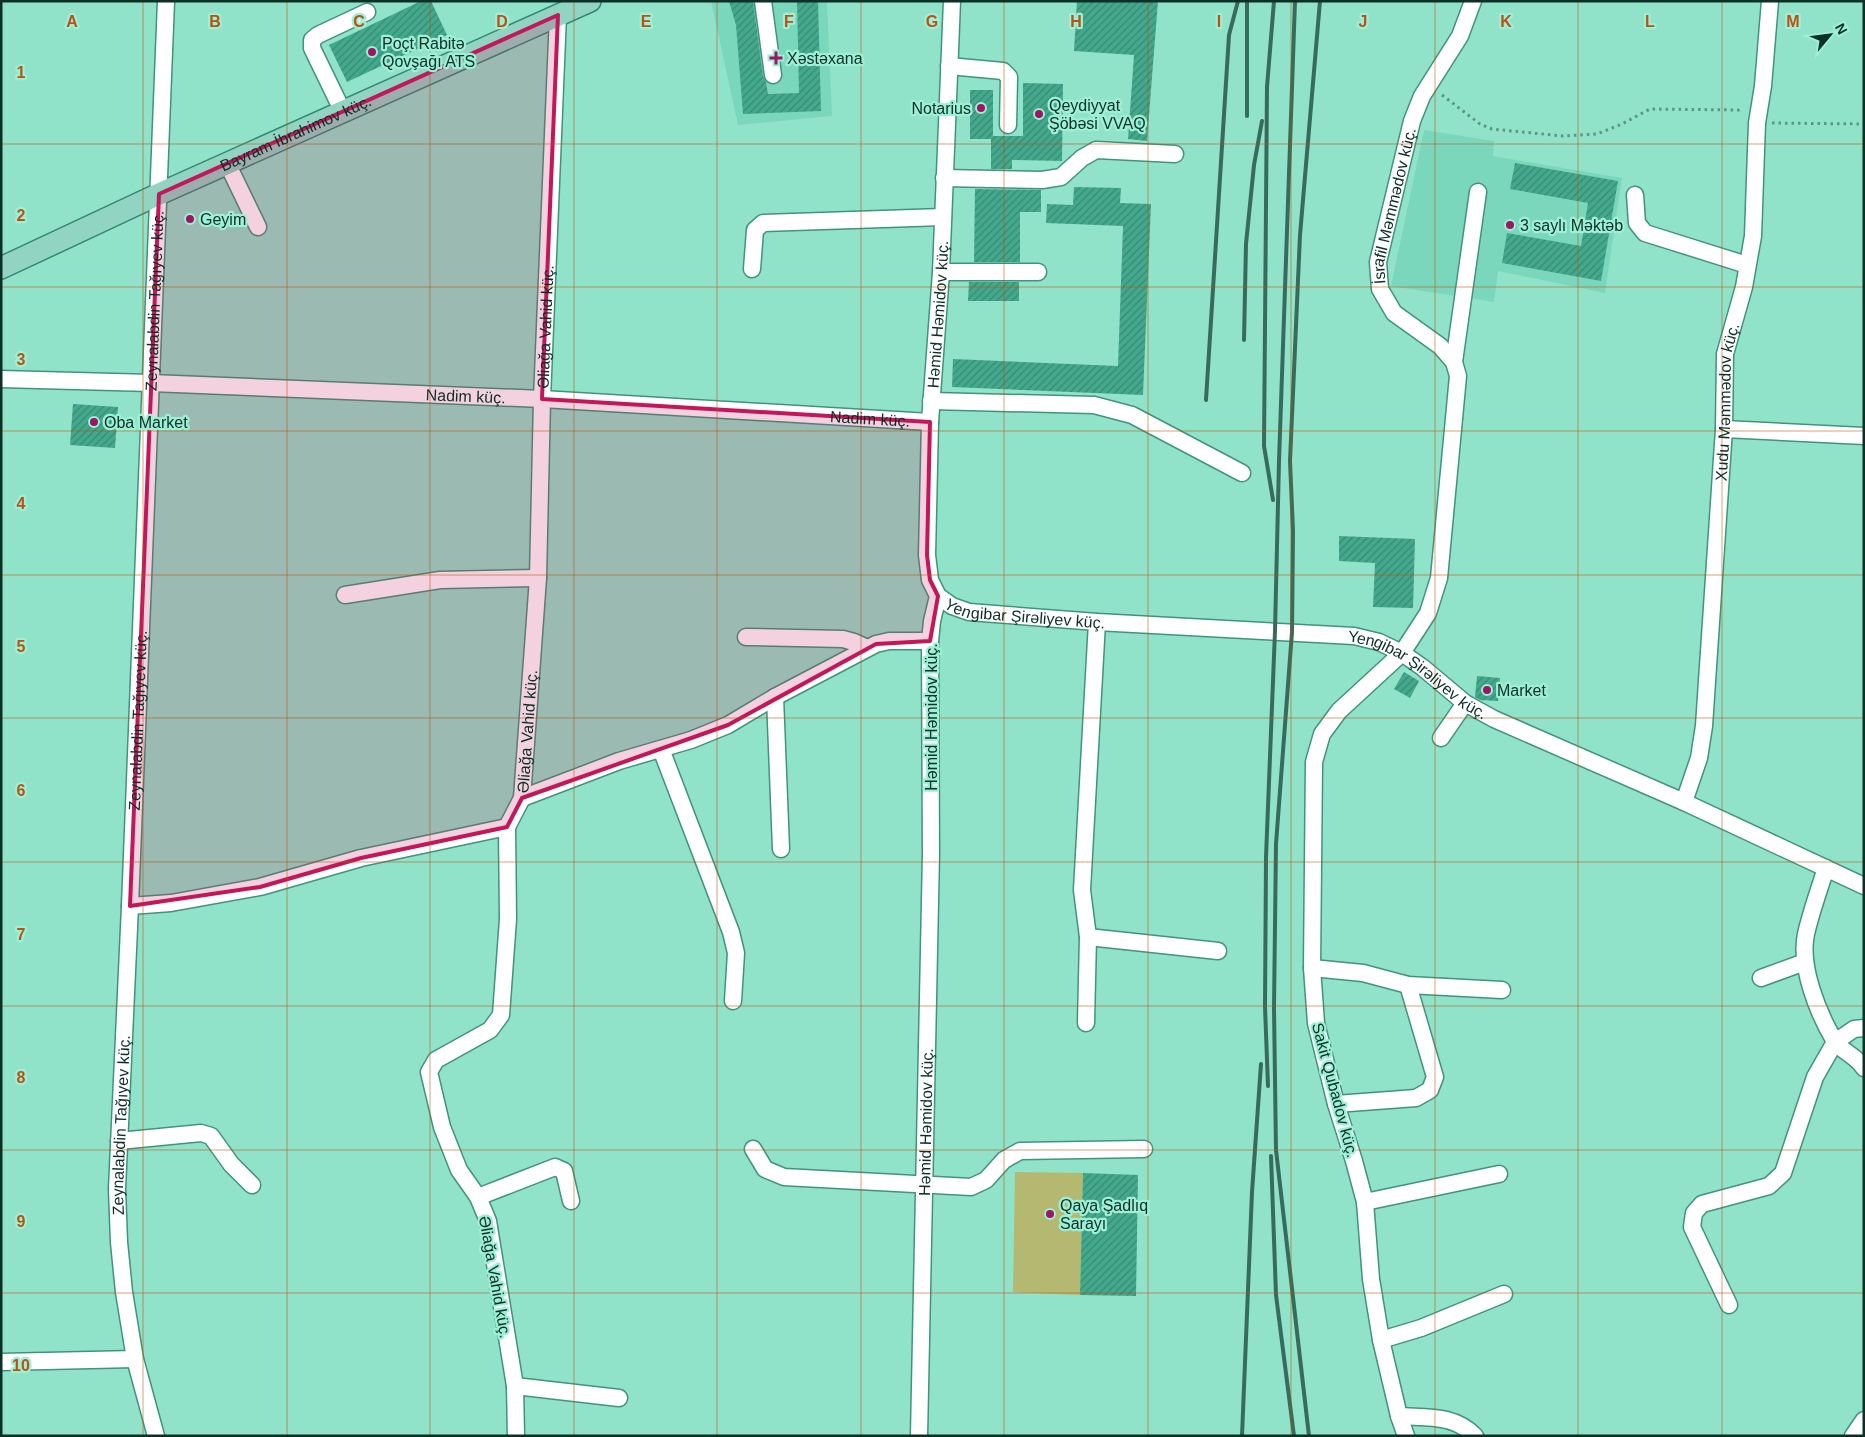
<svg xmlns="http://www.w3.org/2000/svg" width="1865" height="1437" viewBox="0 0 1865 1437" font-family="Arial,sans-serif">
<defs>
<pattern id="building-hatch" width="6" height="6" patternUnits="userSpaceOnUse" patternTransform="scale(1.25)"><rect width="6" height="6" fill="#44a98c"/><path d="M-1 1l2-2M0 6l6-6M5 7l2-2" fill="none" stroke="#378a72"/></pattern>
</defs>
<rect width="100%" height="100%" fill="#90e3c8"/>
<g fill="#7bd7bb">
<path d="M 711,1 L 827,1 L 832,116 L 738,125 Z"/>
<path d="M 1424,130 L 1494,141 L 1493,156 L 1622,178 L 1605,293 L 1498,271 L 1494,302 L 1391,286 Z"/>
</g>
<path fill="#b4b870" d="M 1015,1172 L 1083,1173 L 1080,1295 L 1013,1292 Z"/>
<g fill="url(#building-hatch)">
<path d="M 421,1 L 431,1 L 447,35 L 347,82 L 329,45 Z"/>
<path d="M 729,1 L 753,1 L 763,76 L 766,82 L 768,94 L 799,93 L 797,1 L 818,1 L 821,111 L 743,114 L 736,25 Z"/>
<path d="M 1077,1 L 1158,1 L 1147,141 L 1128,139 L 1134,55 L 1074,51 Z"/>
<path d="M 1023,83 L 1063,84 L 1062,161 L 1012,160 L 1012,169 L 991,169 L 991,139 L 970,139 L 970,90 L 993,90 L 993,136 L 1023,136 Z"/>
<path d="M 1515,163 L 1618,181 L 1601,281 L 1502,263 L 1507,233 L 1581,246 L 1588,203 L 1510,189 Z"/>
<path d="M 1074,187 L 1121,188 L 1120,203 L 1151,204 L 1143,395 L 952,387 L 953,359 L 1118,366 L 1123,226 L 1046,223 L 1047,204 L 1073,205 Z"/>
<path d="M 975,189 L 1041,190 L 1041,212 L 1020,212 L 1020,262 L 974,262 Z"/>
<path d="M 969,282 L 1019,282 L 1019,301 L 968,301 Z"/>
<path d="M 73,404 L 118,407 L 115,448 L 70,445 Z"/>
<path d="M 1339,536 L 1415,539 L 1413,608 L 1373,607 L 1375,563 L 1339,561 Z"/>
<path d="M 1404,672 L 1419,681 L 1410,698 L 1394,689 Z"/>
<path d="M 1477,676 L 1500,678 L 1498,701 L 1480,700 L 1475,697 Z"/>
<path d="M 1083,1173 L 1138,1175 L 1136,1296 L 1080,1295 Z"/>
</g>
<g fill="none" stroke-linecap="round" stroke-linejoin="round">
<defs>
<g id="minor">
<path d="M 763,1 L 773,75"/>
<path d="M 949,66 L 1003,71 L 1009,77 L 1008,125"/>
<path d="M 343,112 L 312,48 L 312,40 L 318,35 L 367,12"/>
<path d="M 228,165 L 258,227"/>
<path d="M 944,178 L 1042,180 L 1061,177 L 1082,158 L 1096,150 L 1175,154"/>
<path d="M 1635,195 L 1637,223 L 1645,233 L 1747,265"/>
<path d="M 752,269 L 755,230 L 763,223 L 943,217"/>
<path d="M 941,272 L 1038,272"/>
<path d="M 1454,362 L 1478,192"/>
<path id="s1" d="M 1,379 L 151,383 L 542,399 L 930,422"/>
<path d="M 931,401 L 1094,405 L 1132,415 L 1242,473"/>
<path d="M 1724,429 L 1864,436"/>
<path d="M 345,595 L 440,580 L 538,578"/>
<path id="s2" d="M 938,596 L 952,606 L 969,612 L 1097,622 L 1354,636 L 1379,642 L 1402,653 L 1422,667 L 1465,703 L 1494,719 L 1684,802 L 1864,886"/>
<path d="M 746,637 L 843,639 L 854,642 L 867,648"/>
<path d="M 775,697 L 781,849"/>
<path d="M 1441,738 L 1465,703"/>
<path d="M 661,749 L 731,932 L 736,953 L 733,1001"/>
<path d="M 522,798 L 619,761 L 691,740 L 728,725 L 775,697 L 876,644 L 889,641 L 930,641"/>
<path id="s3" d="M 1684,802 L 1699,758 L 1704,726 L 1724,429 L 1725,354 L 1744,287 L 1753,236 L 1757,123 L 1763,86 L 1770,1"/>
<path d="M 1826,868 C 1819,890 1811,912 1806,934 C 1799,966 1818,1013 1834,1040 C 1840,1051 1856,1055 1864,1068"/>
<path d="M 130,906 L 171,903 L 260,887 L 361,858 L 507,827"/>
<path d="M 1088,937 L 1218,951"/>
<path d="M 1312,968 L 1363,973 L 1408,985 L 1502,990"/>
<path d="M 1761,978 L 1805,962"/>
<path d="M 1086,1023 L 1088,937 L 1082,890 L 1097,622"/>
<path d="M 1336,1104 L 1416,1098 L 1430,1090 L 1435,1077 L 1408,985"/>
<path d="M 119,1141 L 201,1133 L 211,1136 L 231,1164 L 252,1185"/>
<path d="M 753,1149 L 765,1169 L 784,1177 L 971,1187 L 986,1180 L 1004,1160 L 1020,1151 L 1144,1149"/>
<path d="M 478,1197 L 555,1167 L 564,1171 L 571,1201"/>
<path d="M 1365,1202 L 1499,1174"/>
<path d="M 1729,1305 L 1692,1227 L 1694,1213 L 1702,1204 L 1769,1186 L 1783,1173 L 1815,1077 L 1835,1042 L 1854,1029 L 1864,1028"/>
<path d="M 1381,1340 L 1421,1328 L 1504,1294"/>
<path d="M 1,1362 L 135,1359"/>
<path d="M 515,1386 L 619,1398"/>
<path d="M 1399,1416 C 1427,1418 1454,1414 1475,1436"/>
<path id="s4" d="M 156,1436 L 135,1359 L 124,1292 L 119,1242 L 117,1189 L 130,906 L 166,1"/>
<path id="s5" d="M 516,1436 L 515,1386 L 488,1221 L 478,1197 L 459,1170 L 442,1127 L 429,1072 L 436,1060 L 490,1030 L 501,1015 L 508,919 L 507,827 L 522,798 L 538,578 L 542,399 L 558,15"/>
<path id="s6" d="M 919,1436 L 931,853 L 930,641 L 932,621 L 938,596 L 930,580 L 927,555 L 930,422 L 941,272 L 952,1"/>
<path id="s7" d="M 1406,1436 L 1399,1416 L 1381,1340 L 1371,1279 L 1365,1202 L 1354,1161 L 1336,1104 L 1316,1023 L 1312,968 L 1314,762 L 1322,734 L 1339,711 L 1402,653 L 1428,613 L 1439,578 L 1458,376 L 1454,362 L 1440,346 L 1394,313 L 1380,289 L 1378,262 L 1412,121 L 1422,96 L 1460,36 L 1473,1"/>
<path d="M 1853,1436 L 1864,1420"/>
</g>
<g id="major">
<path id="s8" d="M 1,268 L 159,194 L 590,1"/>
</g>
</defs>
<use href="#minor" stroke="#41947c" stroke-width="19"/>
<use href="#major" stroke="#338871" stroke-width="24"/>
<g stroke="#589783" stroke-width="3" stroke-dasharray="2.5 4" stroke-linecap="butt">
<path d="M 1442,95 L 1480,124 L 1492,129 L 1563,136 L 1597,134 L 1622,124 L 1650,109 L 1739,110 L 1743,108"/>
<path d="M 1772,123 L 1864,124"/>
</g>
<use href="#minor" stroke="#fff" stroke-width="16"/>
<use href="#major" stroke="#91d4c2" stroke-width="21"/>
<g stroke="#386b5c" stroke-width="4">
<path d="M 1247,1 L 1247,116"/>
<path d="M 1244,340 L 1246,244 L 1254,165 L 1262,121"/>
<path d="M 1206,400 L 1229,35 L 1238,1"/>
<path d="M 1273,500 L 1264,446 L 1267,87 L 1274,1"/>
<path d="M 1268,1086 L 1265,1007 L 1266,857 L 1275,631 L 1279,461 L 1295,1"/>
<path d="M 1271,1156 L 1276,1295 L 1294,1436"/>
<path d="M 1242,1436 L 1252,1192 L 1261,1064"/>
<path d="M 1309,1436 L 1276,1150 L 1274,1008 L 1276,844 L 1292,632 L 1293,531 L 1290,461 L 1300,235 L 1320,1"/>
</g>
</g>
<path fill="#c2185b" fill-opacity="0.2" stroke="#c2185b" stroke-width="4" stroke-linejoin="round" d="M 558,15 L 542,399 L 930,422 L 927,555 L 930,580 L 938,596 L 930,641 L 876,644 L 728,725 L 522,798 L 507,827 L 361,858 L 260,887 L 130,906 L 159,194 Z"/>
<path fill="none" stroke="#bc5111" stroke-width="1" stroke-opacity="0.55" d="M 143,1 L 143,1436M 287,1 L 287,1436M 430,1 L 430,1436M 574,1 L 574,1436M 717,1 L 717,1436M 861,1 L 861,1436M 1004,1 L 1004,1436M 1148,1 L 1148,1436M 1291,1 L 1291,1436M 1435,1 L 1435,1436M 1578,1 L 1578,1436M 1722,1 L 1722,1436M 1,144 L 1864,144M 1,287 L 1864,287M 1,431 L 1864,431M 1,575 L 1864,575M 1,718 L 1864,718M 1,862 L 1864,862M 1,1006 L 1864,1006M 1,1150 L 1864,1150M 1,1293 L 1864,1293"/>
<g fill="#9d1565" stroke="#9df0d5" stroke-width="2">
<circle cx="372" cy="52" r="5"/>
<path d="M773.5 50.5h5v5h5v5h-5v5h-5v-5h-5v-5h5z"/>
<circle cx="981" cy="108" r="5"/>
<circle cx="1039" cy="114" r="5"/>
<circle cx="190" cy="219" r="5"/>
<circle cx="1510" cy="225" r="5"/>
<circle cx="94" cy="422" r="5"/>
<circle cx="1487" cy="690" r="5"/>
<circle cx="1050" cy="1214" r="5"/>
</g>
<g text-anchor="middle" dominant-baseline="central" stroke-width="4.5" stroke-linejoin="round" paint-order="stroke">
<g font-size="16" fill="#0c2f26" stroke="#9df0d5" text-anchor="start">
<text x="382" y="43">Poçt Rabitə<tspan x="382" dy="18">Qovşağı ATS</tspan></text>
<text x="787" y="58">Xəstəxana</text>
<text x="1049" y="105">Qeydiyyat<tspan x="1049" dy="18">Şöbəsi VVAQ</tspan></text>
<text x="971" y="108" text-anchor="end">Notarius</text>
<text x="200" y="219">Geyim</text>
<text x="1520" y="225">3 saylı Məktəb</text>
<text x="104" y="422">Oba Market</text>
<text x="1497" y="690">Market</text>
<text x="1060" y="1205">Qaya Şadlıq<tspan x="1060" dy="18">Sarayı</tspan></text>
</g>
<g font-size="16" fill="#0c2f26" stroke="#9df0d5">
<text stroke="none"><textPath href="#s8" startOffset="324">Bayram İbrahimov küç.</textPath></text>
<text stroke="none"><textPath href="#s7" startOffset="1321">İsrafil Məmmədov küç.</textPath></text>
<text stroke="none"><textPath href="#s4" startOffset="1140">Zeynalabdin Tağıyev küç.</textPath></text>
<text stroke="none"><textPath href="#s6" startOffset="1125">Həmid Həmidov küç.</textPath></text>
<text stroke="none"><textPath href="#s5" startOffset="1166">Əliağa Vahid küç.</textPath></text>
<text stroke="none"><textPath href="#s1" startOffset="465">Nadim küç.</textPath></text>
<text stroke="none"><textPath href="#s3" startOffset="404">Xudu Məmmədov küç.</textPath></text>
<text stroke="none"><textPath href="#s1" startOffset="870">Nadim küç.</textPath></text>
<text stroke="none"><textPath href="#s2" startOffset="91">Yengibar Şirəliyev küç.</textPath></text>
<text stroke="none"><textPath href="#s2" startOffset="496">Yengibar Şirəliyev küç.</textPath></text>
<text transform="translate(931 717) rotate(-90)">Həmid Həmidov küç.</text>
<text stroke="none"><textPath href="#s4" startOffset="720">Zeynalabdin Tağıyev küç.</textPath></text>
<text stroke="none"><textPath href="#s5" startOffset="761">Əliağa Vahid küç.</textPath></text>
<text transform="translate(1335 1090) rotate(75)">Sakit Qubadov küç.</text>
<text stroke="none"><textPath href="#s6" startOffset="314">Həmid Həmidov küç.</textPath></text>
<text stroke="none"><textPath href="#s4" startOffset="315">Zeynalabdin Tağıyev küç.</textPath></text>
<text transform="translate(495 1277) rotate(80)">Əliağa Vahid küç.</text>
</g>
</g>
<g font-size="16" text-anchor="middle" font-weight="bold" fill="#bc5111" stroke="#9df0d5" stroke-width="4.5" stroke-linejoin="round" paint-order="stroke">
<text x="72" y="27">A</text>
<text x="215" y="27">B</text>
<text x="359" y="27">C</text>
<text x="502" y="27">D</text>
<text x="646" y="27">E</text>
<text x="789" y="27">F</text>
<text x="932" y="27">G</text>
<text x="1076" y="27">H</text>
<text x="1219" y="27">I</text>
<text x="1363" y="27">J</text>
<text x="1506" y="27">K</text>
<text x="1650" y="27">L</text>
<text x="1793" y="27">M</text>
<text x="21" y="78">1</text>
<text x="21" y="221">2</text>
<text x="21" y="365">3</text>
<text x="21" y="509">4</text>
<text x="21" y="652">5</text>
<text x="21" y="796">6</text>
<text x="21" y="940">7</text>
<text x="21" y="1083">8</text>
<text x="21" y="1227">9</text>
<text x="21" y="1371">10</text>
</g>
<rect width="1865" height="1437" fill="none" stroke="#0c2f26" stroke-width="5"/>
<g transform="translate(1830 35) rotate(61)" stroke="#9df0d5" stroke-width="4" paint-order="stroke">
<path d="M0-4L9 19L0 12L-9 19Z" fill="#0c2f26"/>
<text y="-8" font-size="14" font-weight="bold" text-anchor="middle" fill="#0c2f26">N</text>
</g>
</svg>
